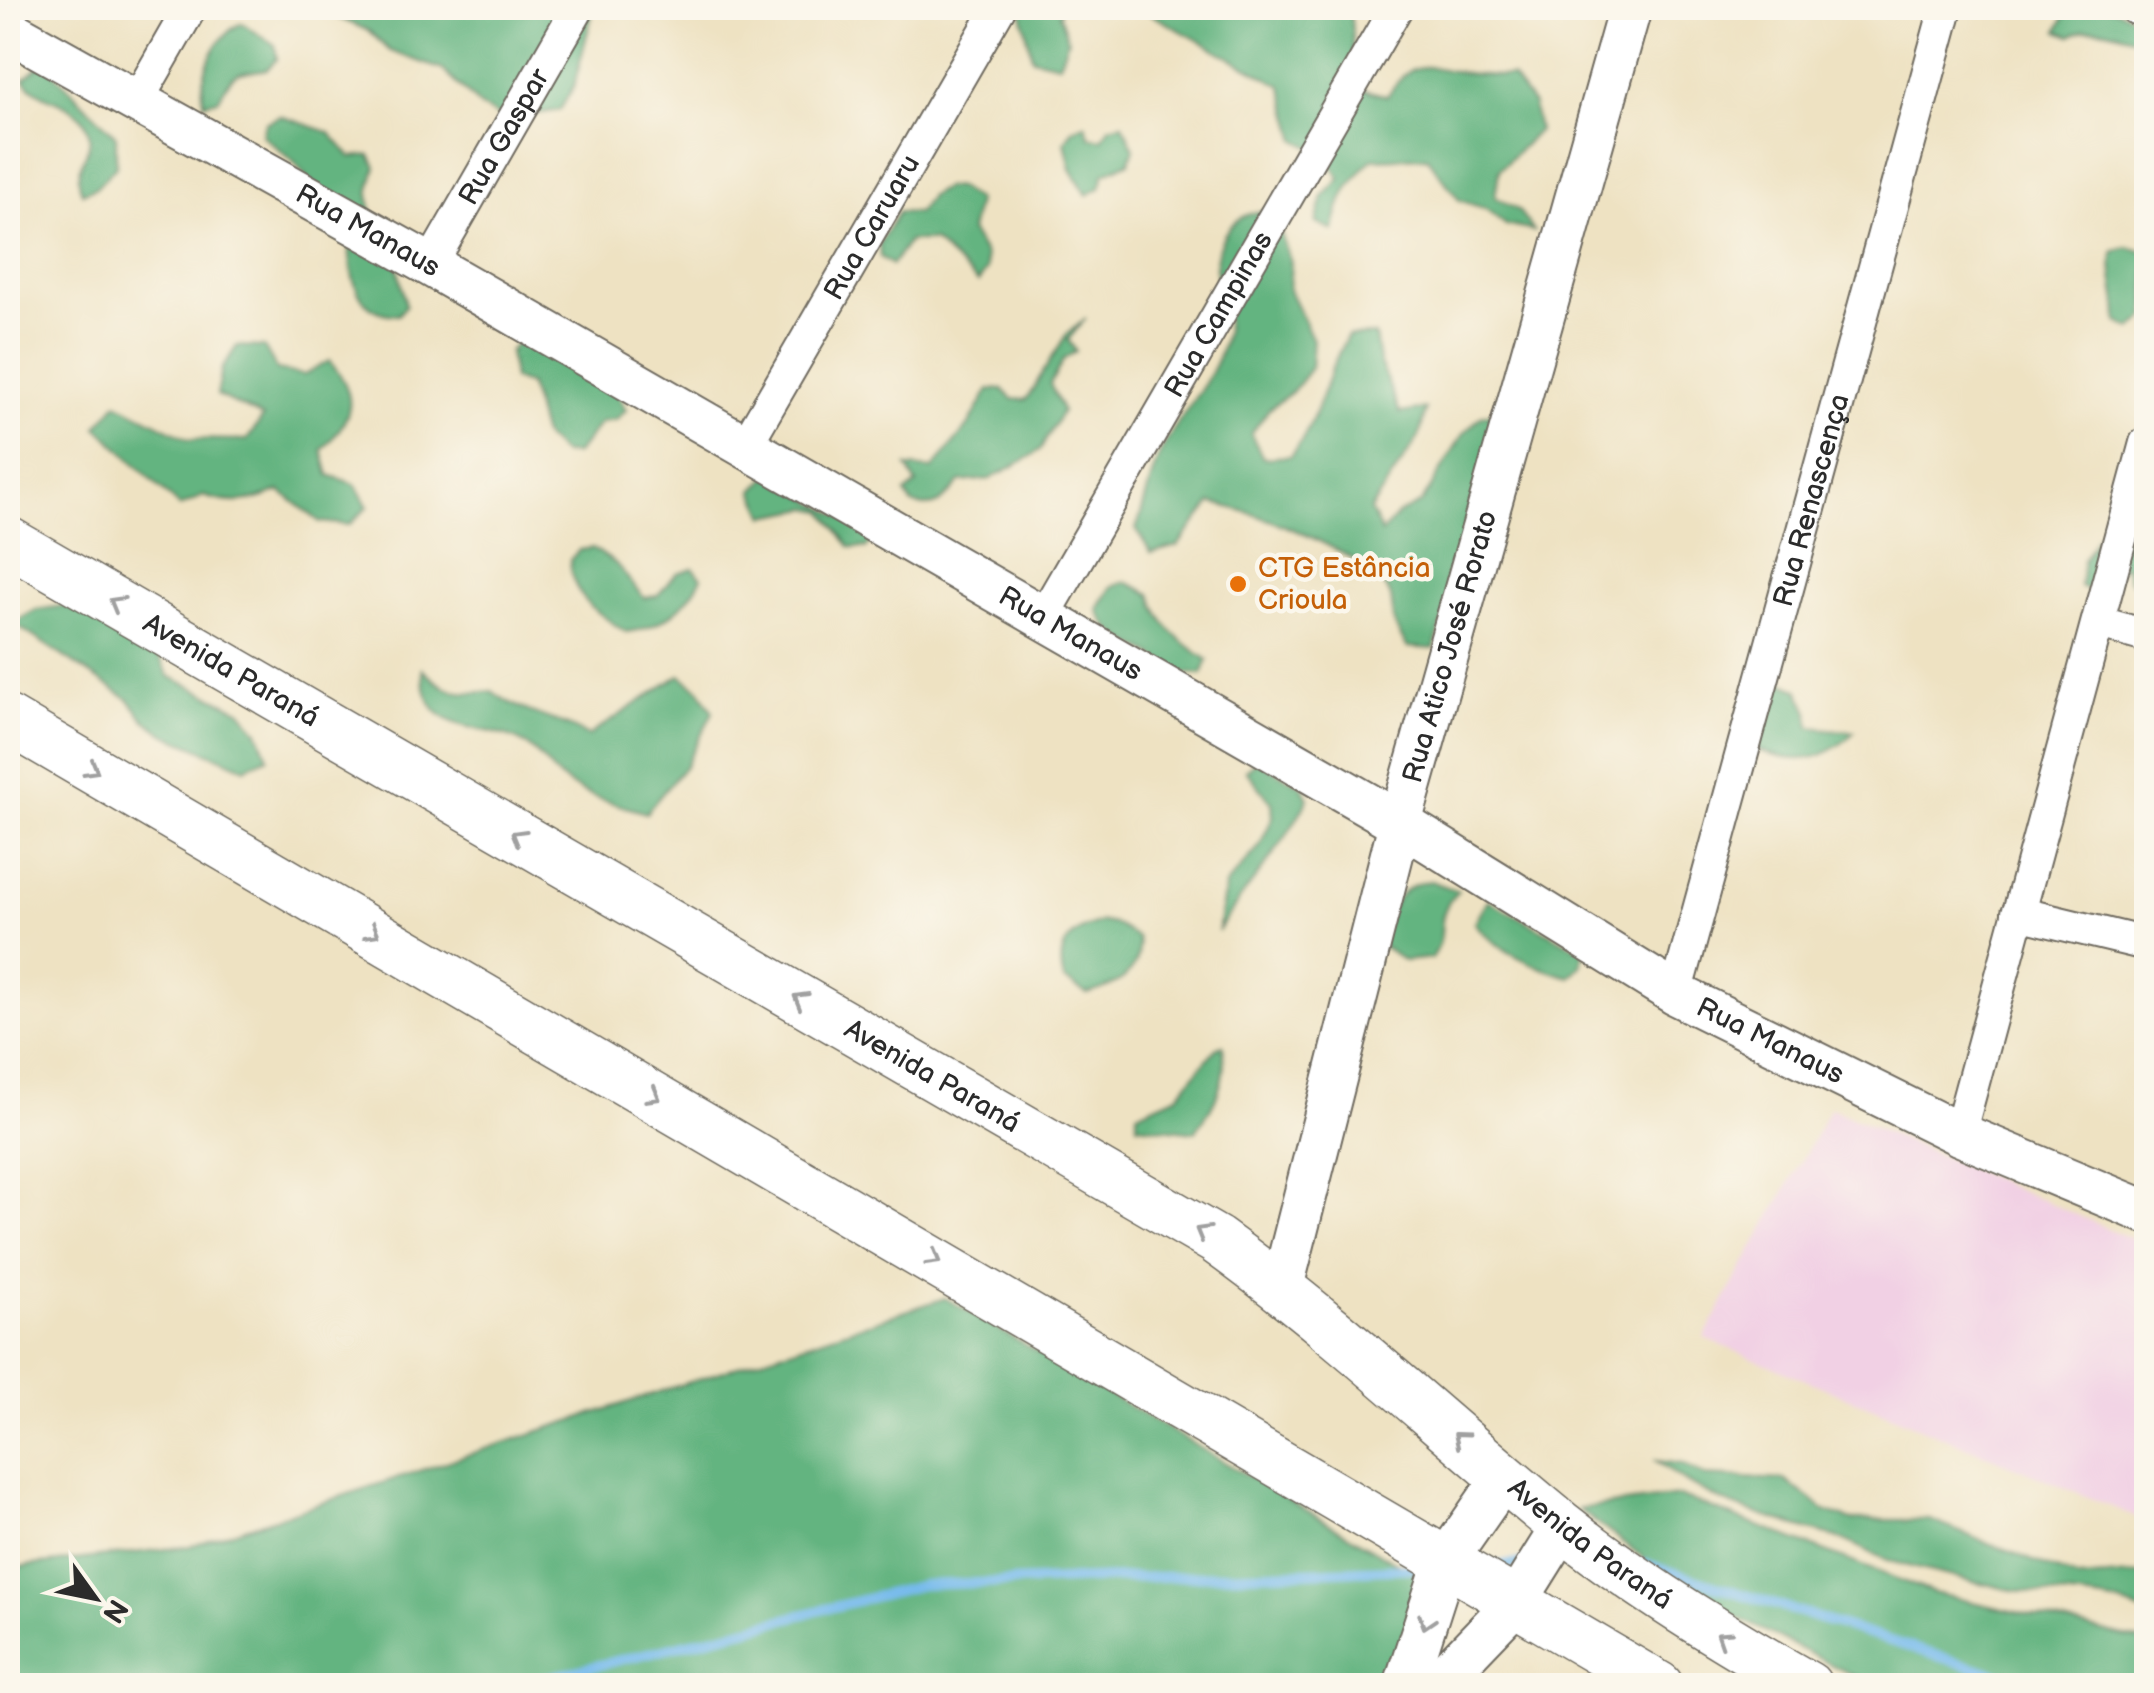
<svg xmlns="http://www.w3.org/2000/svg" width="2154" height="1693" viewBox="0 0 2154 1693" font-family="'Balsamiq Sans',sans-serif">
<rect width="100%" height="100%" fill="#fbf7ec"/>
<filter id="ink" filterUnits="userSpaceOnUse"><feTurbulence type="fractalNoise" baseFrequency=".01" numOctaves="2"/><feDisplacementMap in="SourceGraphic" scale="20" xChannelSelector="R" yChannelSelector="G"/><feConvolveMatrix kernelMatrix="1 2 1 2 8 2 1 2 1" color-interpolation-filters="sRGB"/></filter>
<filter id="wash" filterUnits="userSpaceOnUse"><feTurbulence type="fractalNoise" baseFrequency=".0048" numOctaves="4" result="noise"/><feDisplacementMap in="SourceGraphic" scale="40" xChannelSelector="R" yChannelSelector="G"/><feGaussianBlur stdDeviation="2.25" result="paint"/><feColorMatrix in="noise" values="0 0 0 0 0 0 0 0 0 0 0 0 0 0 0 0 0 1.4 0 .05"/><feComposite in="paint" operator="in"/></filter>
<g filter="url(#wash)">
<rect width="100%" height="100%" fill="#eee2c2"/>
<path fill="#f1d0e4" d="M 1830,1108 L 2146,1245 L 2146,1521 L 1704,1338 Z"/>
<g fill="#64b480" stroke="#487056" stroke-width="2.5">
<path d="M 316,8 L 515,8 L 522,12 L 532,8 L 591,8 L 593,11 L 574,86 L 560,110 L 504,119 L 481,107 L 443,70 L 390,51 L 369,31 Z"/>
<path d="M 1021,8 L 1062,8 L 1059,14 L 1068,40 L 1059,64 L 1032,58 Z"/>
<path d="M 1139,8 L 1349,8 C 1357,42 1346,55 1363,89 L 1387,96 C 1411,61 1416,65 1454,71 C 1473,75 1493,75 1512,77 L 1533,105 L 1538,131 L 1499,170 L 1495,197 L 1518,210 L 1534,231 L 1506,225 L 1486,209 L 1459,200 L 1427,157 L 1372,159 C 1350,182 1338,200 1334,231 L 1316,223 L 1323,197 L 1340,179 L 1326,155 L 1297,140 L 1282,86 Z"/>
<path d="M 2068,8 L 2111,8 L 2146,21 L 2146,40 C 2119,36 2097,20 2071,36 L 2058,31 Z"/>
<path d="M 242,23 L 275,45 L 277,59 L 267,69 C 233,76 237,65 218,100 L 204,103 C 198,74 215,36 242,23 Z"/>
<path d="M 43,62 L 116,136 L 116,166 L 97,187 L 82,193 C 70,162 94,157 89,133 C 81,99 39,104 24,79 Z"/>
<path d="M 280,116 L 329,132 L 351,157 L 370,155 L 376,167 L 369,194 L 372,221 L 395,256 L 406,305 L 398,315 C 351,315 348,266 350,230 L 293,161 L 262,135 L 265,123 Z"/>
<path d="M 1085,124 L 1090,137 L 1102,139 L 1109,127 L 1123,124 L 1134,149 L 1129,162 L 1104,174 L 1100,188 L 1087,195 L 1071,169 L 1065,142 L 1072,130 Z"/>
<path d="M 945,187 L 959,188 L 977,201 L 970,231 L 985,255 L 987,270 L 978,282 L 933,241 L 909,241 L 892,265 L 880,257 L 879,244 L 898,212 L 918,213 L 930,196 Z"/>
<path d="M 1272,209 L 1291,263 L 1289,290 L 1313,340 L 1311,368 L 1292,392 L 1269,409 L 1251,434 L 1263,458 L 1291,456 C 1320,420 1324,374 1348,336 L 1375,335 L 1379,361 L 1400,413 L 1426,409 L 1419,437 L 1370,510 L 1382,533 L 1398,514 L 1422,502 L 1463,434 L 1481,416 L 1508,408 L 1434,649 L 1407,647 C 1402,638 1395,629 1393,619 C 1392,612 1393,601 1390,595 C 1368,553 1256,511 1211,503 L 1178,546 L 1151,553 L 1136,529 C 1145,506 1149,480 1159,456 C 1177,415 1216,381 1225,335 C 1233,297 1200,276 1226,232 C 1237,215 1254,212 1272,209 Z"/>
<path d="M 2127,247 L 2146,252 L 2146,318 L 2132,329 L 2118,322 C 2119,303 2108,263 2114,251 Z"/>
<path d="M 1086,318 L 1068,340 L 1076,351 L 1064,359 L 1050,384 L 1062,411 L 1041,449 L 1030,457 L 990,479 L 960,482 C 944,500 938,511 912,504 L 905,493 L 917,484 L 907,467 L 933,469 L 968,426 L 989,389 L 1003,390 L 1013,399 L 1026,400 L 1066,335 Z"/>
<path d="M 526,332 L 612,383 L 626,410 L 616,420 L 601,422 L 576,454 L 562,454 L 543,436 L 529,385 L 513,379 L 509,352 Z"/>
<path d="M 237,346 L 264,347 L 277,370 L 304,375 L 329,361 C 360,395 354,418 322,450 L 329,475 L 355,484 L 368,507 L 349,525 L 320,522 L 280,491 C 251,503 233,506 203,496 L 180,507 L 97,427 L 117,403 L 189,439 L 247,440 L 263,417 L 217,395 L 222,369 Z"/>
<path d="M 2146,452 L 2146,581 L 2137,587 L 2128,578 L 2125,565 L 2092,592 L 2080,586 L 2083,560 L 2096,537 L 2108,541 Z"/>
<path d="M 768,476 L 877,537 L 866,548 L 850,547 L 824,511 L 809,508 L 766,516 L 754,491 Z"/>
<path d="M 593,548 L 616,564 L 644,598 L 657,596 L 677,573 L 693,568 L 702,578 C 686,608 660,629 626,632 C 598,614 570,596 570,560 L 579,550 Z"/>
<path d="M 1126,582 L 1151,594 C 1160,626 1181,642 1208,660 L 1202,674 L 1174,673 C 1153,645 1111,646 1098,609 L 1112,586 Z"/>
<path d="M 62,606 L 87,613 L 156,650 L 169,676 L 240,710 L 258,731 L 268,757 L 245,768 L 166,735 L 145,720 L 128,699 L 13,623 L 36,610 Z"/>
<path d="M 422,669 C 445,692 460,696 492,691 C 521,714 557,717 588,736 L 680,675 L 700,690 L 713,712 L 685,766 L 646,813 C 620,805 590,798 567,783 C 552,774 543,757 528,746 C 485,718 426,743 422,669 Z"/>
<path d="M 1772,678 L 1798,689 L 1809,712 L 1810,727 L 1854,732 C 1825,762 1796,766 1756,749 Z"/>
<path d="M 1257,761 L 1302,786 L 1308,798 C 1285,846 1247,885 1218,931 L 1225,886 L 1259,847 L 1273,817 L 1272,803 L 1246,770 Z"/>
<path d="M 1431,881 L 1458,891 C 1430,920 1451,931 1432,958 L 1404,961 L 1381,946 C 1387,915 1394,884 1431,881 Z"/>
<path d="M 1488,900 L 1584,952 L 1581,966 L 1570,977 C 1538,969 1494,949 1475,923 Z"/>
<path d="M 1102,922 L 1115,924 L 1138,938 C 1144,973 1116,986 1087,994 L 1064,980 C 1055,947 1070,930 1102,922 Z"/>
<path d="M 1223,1045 C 1228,1080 1215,1105 1195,1132 L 1137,1125 L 1137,1113 L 1178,1095 L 1217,1047 Z"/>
<path d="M 945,1298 L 1425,1580 L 1385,1685 L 8,1686 L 8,1568 L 190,1546 Z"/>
<path d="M 1657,1461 L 1682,1464 L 1705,1476 L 1785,1480 L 1827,1512 L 1852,1520 L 1930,1520 L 2079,1579 L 2146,1574 L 2146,1614 C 2099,1590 2048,1599 1998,1587 C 1964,1579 1928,1572 1894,1562 C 1875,1556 1857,1545 1838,1538 C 1774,1519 1709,1505 1657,1461 Z"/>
<path d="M 1679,1496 L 1934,1593 L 2146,1642 L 2146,1685 L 1872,1685 L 1695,1596 L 1578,1509 Z"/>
</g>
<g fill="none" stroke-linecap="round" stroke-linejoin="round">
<g stroke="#75baec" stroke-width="10">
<path d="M 1647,1564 L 2032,1686"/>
<path d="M 1488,1566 L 1526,1564"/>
<path d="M 515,1686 L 922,1585 L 1422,1568"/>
</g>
</g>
</g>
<g filter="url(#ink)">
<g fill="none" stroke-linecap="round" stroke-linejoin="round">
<defs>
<g id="minor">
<path d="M 2135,8 L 2146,10"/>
<path d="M 135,104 L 190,8"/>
<path id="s1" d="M 430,265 L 578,8"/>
<path id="s2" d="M 744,448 L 999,8"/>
<path id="s3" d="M 1042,619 L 1396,8"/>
<path d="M 2100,623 L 2146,636"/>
<path d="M 2018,913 L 2146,944"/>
<path id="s4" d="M 1676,994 L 1946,8"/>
<path d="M 1959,1134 L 2146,443"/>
</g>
<g id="tertiary">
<path id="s5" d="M 8,30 L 430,265 L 1400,823 L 1676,994 L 1959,1134 L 2146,1212"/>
<path id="s6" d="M 1282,1287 L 1400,823 L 1630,8"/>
<path d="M 1405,1686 L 1445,1562 L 1505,1476"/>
<path d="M 1435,1686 L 1515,1603 L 1563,1526"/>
</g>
<g id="secondary">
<path id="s7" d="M 8,541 L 1216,1240 C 1337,1327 1445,1430 1560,1524 C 1636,1585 1723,1638 1808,1686"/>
<path d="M 8,720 L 1659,1686"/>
</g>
</defs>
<use href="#minor" stroke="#6f6b60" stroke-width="36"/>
<use href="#tertiary" stroke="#6f6b60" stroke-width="46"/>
<use href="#secondary" stroke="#6f6b60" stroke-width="51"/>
<use href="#minor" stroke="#fff" stroke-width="32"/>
<use href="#tertiary" stroke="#fff" stroke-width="42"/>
<use href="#secondary" stroke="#fff" stroke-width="48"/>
</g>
<defs><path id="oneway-chevron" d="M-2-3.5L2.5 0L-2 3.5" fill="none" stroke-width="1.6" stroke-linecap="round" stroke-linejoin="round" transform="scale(2.5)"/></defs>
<g stroke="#a0a0a0">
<use href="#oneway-chevron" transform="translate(116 603) rotate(-150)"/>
<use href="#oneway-chevron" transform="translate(92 769) rotate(30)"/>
<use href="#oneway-chevron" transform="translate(518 836) rotate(-150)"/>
<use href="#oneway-chevron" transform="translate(373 932) rotate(30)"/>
<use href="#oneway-chevron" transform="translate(800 999) rotate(-150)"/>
<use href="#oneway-chevron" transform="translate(654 1096) rotate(30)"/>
<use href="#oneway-chevron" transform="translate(1202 1232) rotate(-150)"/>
<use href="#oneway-chevron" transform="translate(934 1259) rotate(30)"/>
<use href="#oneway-chevron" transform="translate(1460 1438) rotate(-140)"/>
<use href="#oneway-chevron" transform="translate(1426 1622) rotate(108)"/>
<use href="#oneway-chevron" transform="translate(1723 1637) rotate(-147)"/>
</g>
</g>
<circle fill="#e8710a" stroke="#fbf7ec" stroke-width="4" cx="1238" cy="584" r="10"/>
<g text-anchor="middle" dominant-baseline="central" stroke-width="9" stroke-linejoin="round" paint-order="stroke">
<g font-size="28" fill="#2b2b2b" stroke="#fbf7ec">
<text stroke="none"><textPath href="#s1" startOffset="148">Rua Gaspar</textPath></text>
<text stroke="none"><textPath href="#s2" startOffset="255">Rua Caruaru</textPath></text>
<text stroke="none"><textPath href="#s5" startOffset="412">Rua Manaus</textPath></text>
<text stroke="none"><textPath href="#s3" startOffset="352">Rua Campinas</textPath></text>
<text stroke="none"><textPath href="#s4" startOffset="512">Rua Renascença</textPath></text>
<text stroke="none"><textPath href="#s5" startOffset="1222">Rua Manaus</textPath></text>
<text stroke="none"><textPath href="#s6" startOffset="662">Rua Atico José Rorato</textPath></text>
<text stroke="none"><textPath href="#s7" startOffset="258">Avenida Paraná</textPath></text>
<text stroke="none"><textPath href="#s5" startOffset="2032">Rua Manaus</textPath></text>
<text stroke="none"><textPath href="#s7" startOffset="1068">Avenida Paraná</textPath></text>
<text stroke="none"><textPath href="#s7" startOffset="1878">Avenida Paraná</textPath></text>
</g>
<g font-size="28" fill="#c56008" stroke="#fbf7ec" text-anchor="start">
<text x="1258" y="568">CTG Estância<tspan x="1258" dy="32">Crioula</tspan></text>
</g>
</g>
<rect width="2154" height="1693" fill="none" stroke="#fbf7ec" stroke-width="40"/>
<g transform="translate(95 1598) rotate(123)" stroke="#fbf7ec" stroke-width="8" paint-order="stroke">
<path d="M0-8L18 38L0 25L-18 38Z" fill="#2b2b2b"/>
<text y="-15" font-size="28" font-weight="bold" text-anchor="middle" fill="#2b2b2b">N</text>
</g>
</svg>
